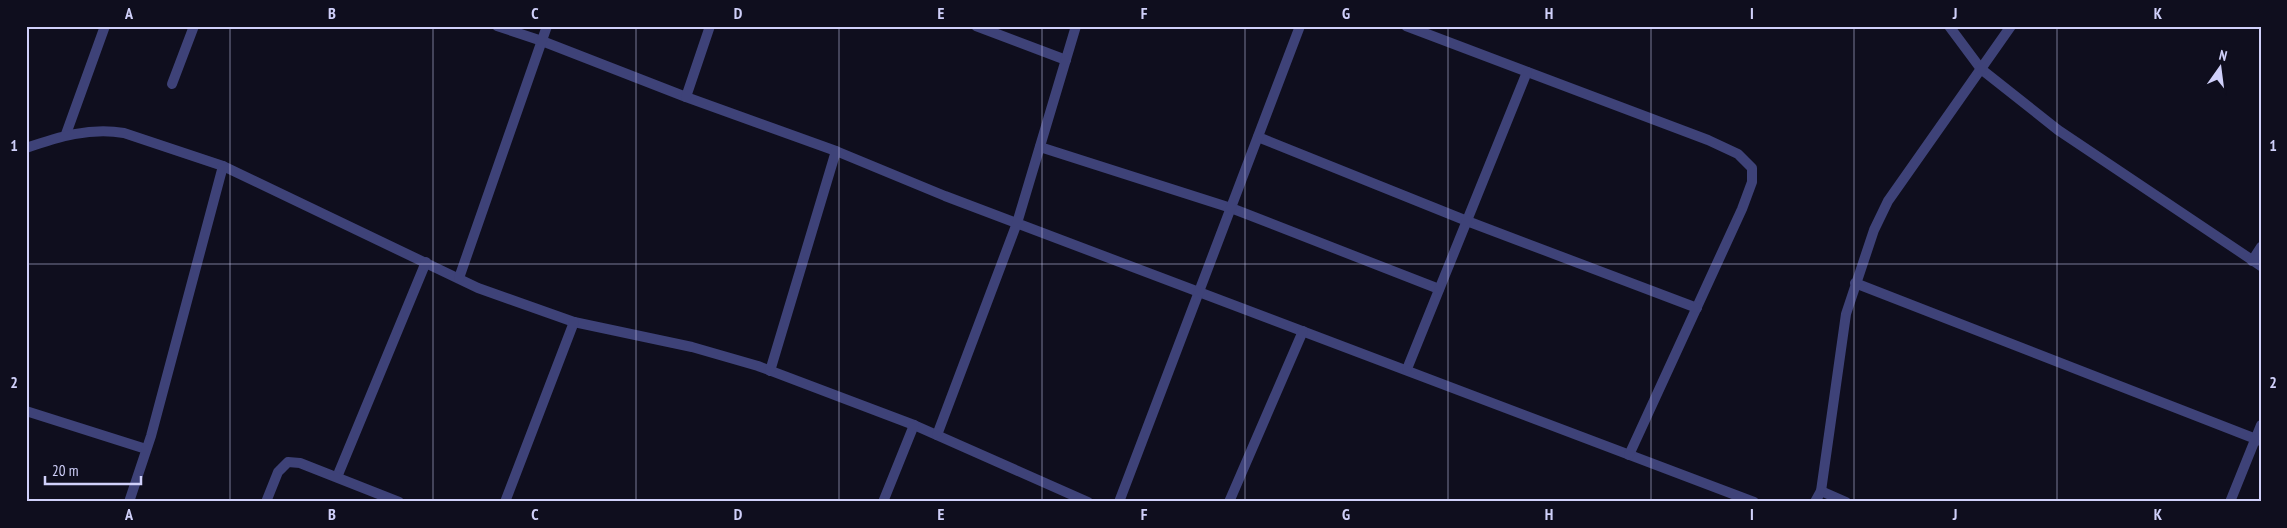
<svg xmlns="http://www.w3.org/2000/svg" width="2287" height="528" viewBox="0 0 2287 528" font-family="'PT Sans Narrow',sans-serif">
<rect width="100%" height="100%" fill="#0f0e1e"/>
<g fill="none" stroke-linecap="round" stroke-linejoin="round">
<g stroke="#3e4278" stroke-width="10">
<path d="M 497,26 L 542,41 L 686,97 L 836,151 L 945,196 L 1754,502"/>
<path d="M 976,26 L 1066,60"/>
<path d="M 1406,26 L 1708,140 L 1738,154 L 1752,168 L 1752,182 L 1742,209 L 1629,455"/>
<path d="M 1981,69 L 2058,130 L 2261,266"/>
<path d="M 172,84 L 194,26"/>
<path d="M 686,97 L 710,26"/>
<path d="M 66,134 L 105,26"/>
<path d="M 1258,137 L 1467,221 L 1697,308"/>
<path d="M 1040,147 L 1231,208 L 1439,289"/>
<path d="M 26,148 C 58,137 90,127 124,133 L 223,166 L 478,288 L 574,322 L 692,347 L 758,366 L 914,425 L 1088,502"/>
<path d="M 2252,261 L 2261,247"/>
<path d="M 459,278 L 547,26"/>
<path d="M 1855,283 L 2261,441"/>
<path d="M 1407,369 L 1527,72"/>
<path d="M 770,371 L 836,151"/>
<path d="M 26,411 L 146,449"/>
<path d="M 937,435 L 1017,223 L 1076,26"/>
<path d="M 337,477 L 426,262"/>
<path d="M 1821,491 L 1846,502"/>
<path d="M 129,502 L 151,436 L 223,166"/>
<path d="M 266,502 L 278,472 L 288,462 L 300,463 L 399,502"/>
<path d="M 505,502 L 574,322"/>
<path d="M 883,502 L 914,425"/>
<path d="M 1119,502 L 1300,26"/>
<path d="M 1229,502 L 1303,331"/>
<path d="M 2230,502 L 2261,425"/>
</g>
<g stroke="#3e4278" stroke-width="10">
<path d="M 1949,26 L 1981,69"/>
<path d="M 1815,502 L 1821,491 L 1846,314 L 1874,230 L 1888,201 L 2011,26"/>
</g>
</g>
<path fill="none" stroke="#d0d0fa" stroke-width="1" stroke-opacity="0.55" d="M 230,26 L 230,502M 433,26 L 433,502M 636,26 L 636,502M 839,26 L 839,502M 1042,26 L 1042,502M 1245,26 L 1245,502M 1448,26 L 1448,502M 1651,26 L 1651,502M 1854,26 L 1854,502M 2057,26 L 2057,502M 26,264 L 2261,264"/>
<rect width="2287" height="528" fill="none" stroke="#0f0e1e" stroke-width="55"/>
<g transform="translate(2220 68) rotate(14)" stroke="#0f0e1e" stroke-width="4" paint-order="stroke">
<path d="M0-4L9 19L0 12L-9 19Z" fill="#d0d0fa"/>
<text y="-8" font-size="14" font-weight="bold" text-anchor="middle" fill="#d0d0fa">N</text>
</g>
<path d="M45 476v8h96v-8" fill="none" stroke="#d0d0fa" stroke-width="2.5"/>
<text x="52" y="476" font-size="15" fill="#d0d0fa" stroke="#0f0e1e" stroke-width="4" paint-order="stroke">20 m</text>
<rect x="28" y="28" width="2232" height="472" fill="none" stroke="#d0d0fa" stroke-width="2"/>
<g font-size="16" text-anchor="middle" font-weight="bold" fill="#d0d0fa">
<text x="129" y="19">A</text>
<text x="332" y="19">B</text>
<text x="535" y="19">C</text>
<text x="738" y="19">D</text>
<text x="941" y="19">E</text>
<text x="1144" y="19">F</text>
<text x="1346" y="19">G</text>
<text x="1549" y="19">H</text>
<text x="1752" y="19">I</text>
<text x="1955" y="19">J</text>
<text x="2158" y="19">K</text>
<text x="14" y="151">1</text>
<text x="2273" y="151">1</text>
<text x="14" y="388">2</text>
<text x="2273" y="388">2</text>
<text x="129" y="520">A</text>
<text x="332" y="520">B</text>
<text x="535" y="520">C</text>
<text x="738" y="520">D</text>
<text x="941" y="520">E</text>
<text x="1144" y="520">F</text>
<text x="1346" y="520">G</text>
<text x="1549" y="520">H</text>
<text x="1752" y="520">I</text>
<text x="1955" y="520">J</text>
<text x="2158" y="520">K</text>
</g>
</svg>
